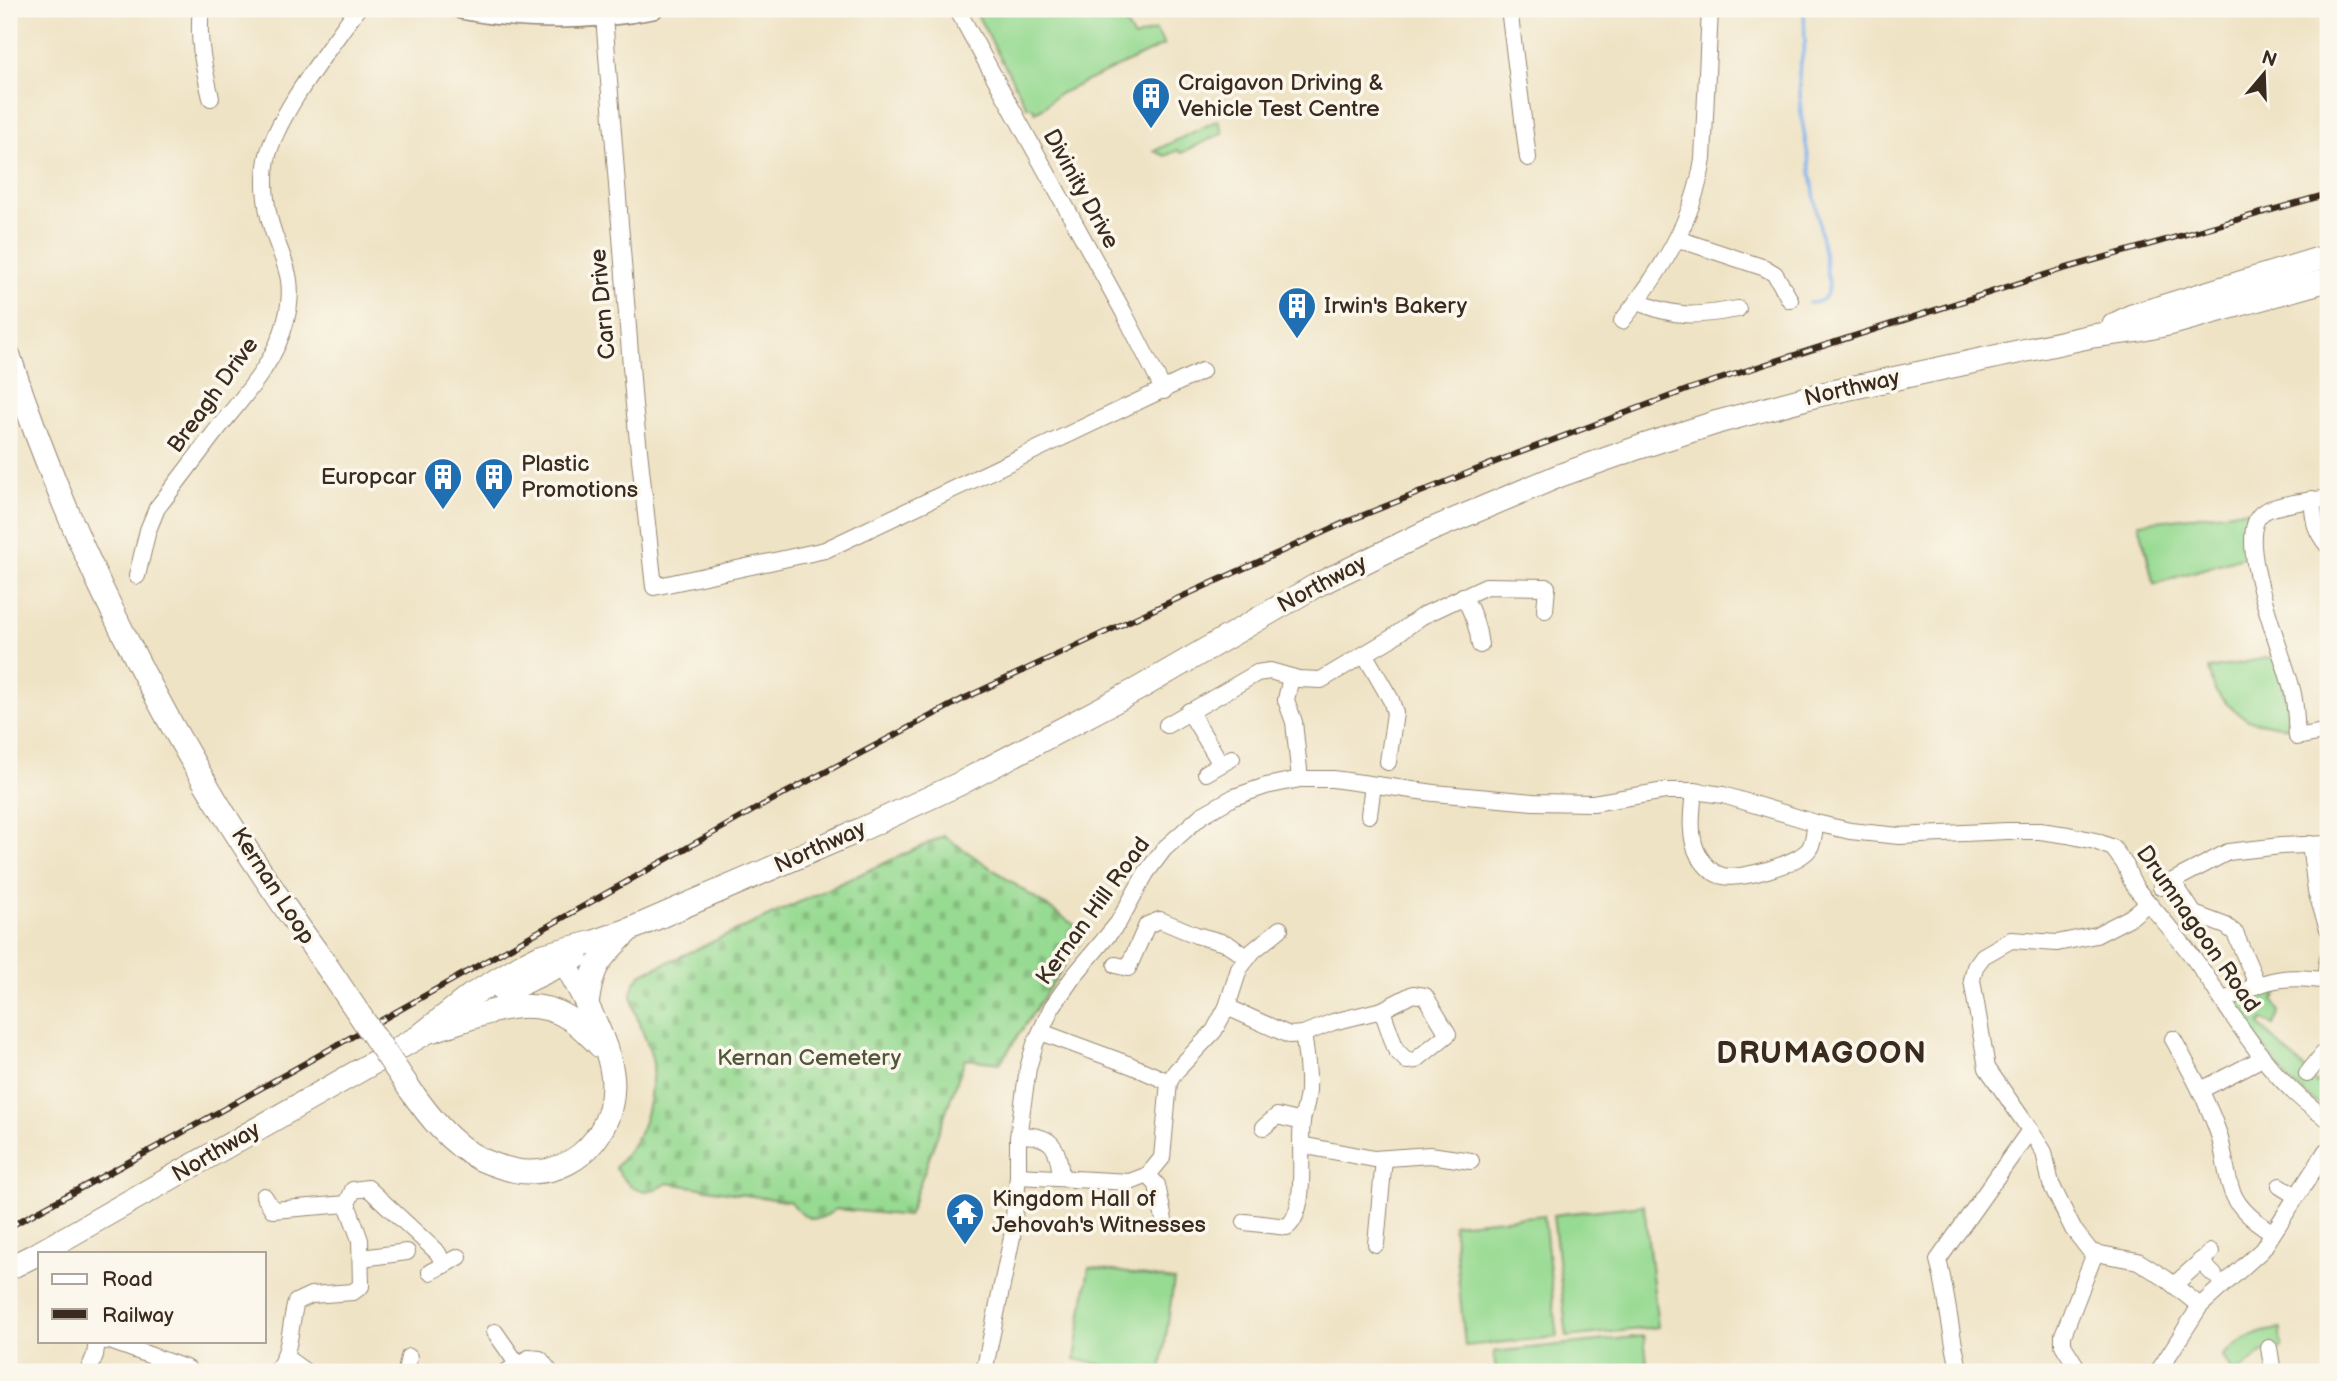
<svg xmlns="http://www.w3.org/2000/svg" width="2337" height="1381" viewBox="0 0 2337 1381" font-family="'Balsamiq Sans',sans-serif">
<defs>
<pattern id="cemetery-stones" width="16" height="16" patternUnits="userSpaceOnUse" patternTransform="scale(1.75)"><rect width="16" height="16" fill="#97da92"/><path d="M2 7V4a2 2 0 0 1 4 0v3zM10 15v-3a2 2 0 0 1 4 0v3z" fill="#83bb7d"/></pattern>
</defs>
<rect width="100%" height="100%" fill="#fbf7ec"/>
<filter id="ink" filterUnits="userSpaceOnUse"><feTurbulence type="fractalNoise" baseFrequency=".0143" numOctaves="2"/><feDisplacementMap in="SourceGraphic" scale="14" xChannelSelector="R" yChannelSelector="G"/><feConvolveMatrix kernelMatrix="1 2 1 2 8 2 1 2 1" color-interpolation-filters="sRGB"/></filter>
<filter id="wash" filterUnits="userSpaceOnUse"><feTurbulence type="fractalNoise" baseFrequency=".00686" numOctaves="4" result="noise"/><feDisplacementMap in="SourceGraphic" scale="28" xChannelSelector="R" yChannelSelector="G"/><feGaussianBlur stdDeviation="1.57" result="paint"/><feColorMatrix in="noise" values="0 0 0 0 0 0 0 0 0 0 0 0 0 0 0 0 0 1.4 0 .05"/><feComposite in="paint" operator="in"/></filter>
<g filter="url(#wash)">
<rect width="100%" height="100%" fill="#efe3c5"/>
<g fill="#97da92" stroke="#698258" stroke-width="2">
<path d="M 974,9 L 1117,9 L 1134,38 L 1156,30 L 1164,45 L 1057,95 L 1043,108 L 1035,112 L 1032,107 L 1027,107 Z"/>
<path d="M 1218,120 L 1223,133 L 1181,153 L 1178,150 L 1165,156 L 1154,151 Z"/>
<path d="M 2249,510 L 2254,516 L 2249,555 L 2154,584 L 2139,523 Z"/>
<path d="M 2278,656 L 2291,728 L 2248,720 L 2227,704 L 2215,691 L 2209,669 Z"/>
<path d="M 2279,986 L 2276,997 L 2273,998 L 2279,1012 L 2274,1025 L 2264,1020 L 2260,1024 C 2274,1042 2286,1051 2302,1066 C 2307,1071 2311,1078 2316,1084 L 2323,1078 L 2328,1081 L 2328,1112 L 2290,1082 L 2235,1009 L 2236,1005 C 2249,996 2264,990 2279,986 Z"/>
<path d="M 1644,1205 L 1658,1327 L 1567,1337 L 1553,1215 Z"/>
<path d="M 1544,1215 L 1557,1337 L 1465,1346 L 1453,1224 Z"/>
<path d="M 1089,1267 L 1174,1280 L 1161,1372 L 1131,1372 L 1075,1359 Z"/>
<path d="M 2281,1329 L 2280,1335 L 2282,1347 L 2279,1350 L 2265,1351 L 2237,1372 L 2234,1372 L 2222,1356 C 2240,1340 2257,1331 2281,1329 Z"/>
<path d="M 1644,1336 L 1648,1372 L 1496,1372 L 1494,1352 Z"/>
</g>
<path fill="url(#cemetery-stones)" stroke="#698258" stroke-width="2" d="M 944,836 L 1086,933 L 1000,1063 L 965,1059 L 908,1216 L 836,1209 C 817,1224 806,1222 791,1202 L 668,1183 C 643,1198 631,1191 615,1168 C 638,1141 648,1122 651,1086 C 652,1079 654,1071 653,1064 C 650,1041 627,1006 633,987 C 634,982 639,977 642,974 Z"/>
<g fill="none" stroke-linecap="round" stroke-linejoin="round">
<path stroke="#7fb1eb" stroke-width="3.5" d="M 1804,9 L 1805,42 L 1799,72 L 1801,114 L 1829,283 C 1827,297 1824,303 1809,303"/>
</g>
</g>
<g filter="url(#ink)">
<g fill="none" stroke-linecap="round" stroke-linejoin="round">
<defs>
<g id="minor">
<path d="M 201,9 C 197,40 204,68 211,98"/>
<path d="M 957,9 L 1124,313 L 1164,391"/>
<path d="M 1509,9 L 1528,158"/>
<path d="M 604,16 L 634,405 L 654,587 L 825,550 L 1202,371"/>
<path d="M 1678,239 L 1765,268 L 1775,274 L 1790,300"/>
<path d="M 1637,301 C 1675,319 1698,316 1738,309"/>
<path d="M 1622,321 C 1660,273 1694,220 1703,159 L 1710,9"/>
<path d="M 2312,499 C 2314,521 2314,529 2328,546"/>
<path d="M 2328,499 C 2315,499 2270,505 2261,514 C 2233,540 2286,658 2293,694 C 2296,708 2296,722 2297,737 L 2328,731"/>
<path d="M 137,576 L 148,530 L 157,508 C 176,484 194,460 212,436 C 240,400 275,365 286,320 C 298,272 279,259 269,217 C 265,198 263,179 267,159 C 277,114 330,48 357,9"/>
<path d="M 1463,596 C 1473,612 1478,627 1480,645"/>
<path d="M 1365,655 L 1391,700 L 1395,713 L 1388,762"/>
<path d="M 1291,677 L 1286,700 L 1294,722 L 1300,779"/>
<path d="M 1189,711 L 1221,764"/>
<path d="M 1167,725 L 1257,673 L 1270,671 L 1298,679 L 1321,680 L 1390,639 L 1422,616 L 1486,586 L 1547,587 L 1545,610"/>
<path d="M 1206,773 L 1232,758"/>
<path d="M 1694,791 C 1692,810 1688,838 1699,856 C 1704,864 1712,874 1723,876 C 1741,880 1798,864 1809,849 C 1814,843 1814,831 1816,823"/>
<path d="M 1369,815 L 1373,785"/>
<path d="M 2310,844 L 2316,891 L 2328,929"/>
<path d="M 2173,882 L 2194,914 L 2226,926 L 2235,933 L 2257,984"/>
<path d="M 2161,887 L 2228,852 L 2281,846 L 2328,844"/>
<path d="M 1116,965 L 1128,968 L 1147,925 L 1160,920 L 1196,935 L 1228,944 L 1247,958"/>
<path d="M 2325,980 L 2328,957"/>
<path d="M 2223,1001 C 2264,980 2282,974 2328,981"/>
<path d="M 1227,1007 L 1289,1035 L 1303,1034 C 1306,1052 1309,1071 1308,1089 C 1308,1100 1304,1110 1302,1121 C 1298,1148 1309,1210 1287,1227 L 1245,1222"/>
<path d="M 1041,1032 L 1130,1065 L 1169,1082"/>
<path d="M 1303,1034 L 1333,1022 L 1382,1010 L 1413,994 L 1425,996 L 1448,1034 L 1416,1060 L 1407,1061 L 1396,1050 L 1382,1010"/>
<path d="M 2173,1039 C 2190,1070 2207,1100 2218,1132 C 2224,1150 2225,1168 2230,1185 C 2235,1207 2255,1222 2272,1232"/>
<path d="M 2307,1074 L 2326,1050"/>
<path d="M 2201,1090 L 2255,1062 L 2262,1056"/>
<path d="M 1264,1127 L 1277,1116 L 1302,1122"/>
<path d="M 2030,1130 L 1987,1068 L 1972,980 L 1975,967 L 1983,956 L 2011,940 L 2057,943 L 2096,935 L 2131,917 L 2148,903"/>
<path d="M 1019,1135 C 1052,1135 1058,1145 1061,1177"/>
<path d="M 1301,1145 L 1374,1159 L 1430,1155 L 1471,1161"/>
<path d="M 1148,1175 L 1157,1185 L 1164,1220"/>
<path d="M 1018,1176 L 1130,1182 L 1148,1175 L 1162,1158 L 1169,1082 L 1176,1071 L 1214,1031 L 1227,1007 L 1239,969 L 1253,951 L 1280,929"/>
<path d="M 2280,1186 L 2296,1196"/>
<path d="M 264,1196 L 273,1210 L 347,1204"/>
<path d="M 1376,1244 L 1384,1159"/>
<path d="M 362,1258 L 407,1252"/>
<path d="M 2200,1261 L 2214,1275"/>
<path d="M 430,1272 L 459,1257"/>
<path d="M 2174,1285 L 2211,1252"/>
<path d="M 495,1332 L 518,1365"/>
<path d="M 97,1341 L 110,1341 L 188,1369"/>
<path d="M 2269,1348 L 2273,1372"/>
<path d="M 285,1357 L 306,1372"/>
<path d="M 2078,1369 L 2063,1345 L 2063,1335 L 2095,1253 L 2138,1261 L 2165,1278 L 2200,1306"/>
<path d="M 88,1372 L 95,1355 L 97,1341"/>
<path d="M 275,1372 C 292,1353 289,1326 296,1302 L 311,1295 L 353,1292 L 361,1286 L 360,1240 L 347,1204 L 353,1190 L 368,1188 L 438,1253 L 444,1265"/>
<path d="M 406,1372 L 409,1357"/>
<path d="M 506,1372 L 529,1358 L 540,1359 L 550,1372"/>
<path d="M 984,1372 L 1012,1237 L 1018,1176 L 1018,1137 L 1028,1068 L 1035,1044 L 1052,1007 L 1073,977 L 1118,923 L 1146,873 L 1164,849 L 1202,815 L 1234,797 L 1266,786 L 1300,779 L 1333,779 L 1434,793 L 1533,802 L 1593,803 L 1665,791 L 1694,791 L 1723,795 L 1816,823 L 1850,831 L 1899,836 L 2007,831 L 2040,831 L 2068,835 L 2095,841 L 2113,848 L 2126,866 L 2131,880 L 2138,891 C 2159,915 2182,941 2200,967 C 2237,1021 2271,1083 2328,1119"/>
<path d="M 1960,1372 C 1950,1335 1948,1297 1938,1260 L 2030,1130 L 2044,1152 L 2051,1184 L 2073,1229 L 2094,1256"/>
<path d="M 2158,1372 L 2200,1306 L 2262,1250 L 2326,1151"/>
</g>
<path id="major" d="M 461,9 C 520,21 594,21 653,9"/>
<g id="highway">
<path d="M 2114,325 L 2132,316 L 2328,256"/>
<path d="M 9,356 C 80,573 191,781 326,965"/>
<path d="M 504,992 L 577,957"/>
<path d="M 587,1005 C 592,966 598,960 626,933"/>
<path d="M 434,1030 C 476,1017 525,992 567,1017 C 580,1024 590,1036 600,1046"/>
<path d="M 422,1034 L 470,996 L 522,965 L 540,956 L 594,942 L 631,929 L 860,830 L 959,784 L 1138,689 L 1315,586 L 1428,531 L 1561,475 L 1640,447 L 1718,422 L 1818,395 L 2092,336 L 2139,330 L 2173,323 L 2328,280"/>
<path d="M 409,1088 C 428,1115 450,1144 480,1159 C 496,1166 515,1173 532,1172 C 584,1171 619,1123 612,1073 C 607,1037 576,982 558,951"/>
<path d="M 9,1268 L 39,1253 L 436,1027"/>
</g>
</defs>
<use href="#minor" stroke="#958672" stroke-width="18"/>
<use href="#major" stroke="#958672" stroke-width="22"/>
<use href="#highway" stroke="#958672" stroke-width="25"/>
<use href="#minor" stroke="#fff" stroke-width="16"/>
<use href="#major" stroke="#fff" stroke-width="19"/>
<use href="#highway" stroke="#fff" stroke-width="23"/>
<defs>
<path id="rail" d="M 9,1227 L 160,1145 L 761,806 L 963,699 L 1159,607 L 1346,522 L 1508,457 L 1692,388 L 2063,269 L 2328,194"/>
</defs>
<use href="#rail" stroke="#3b2a1e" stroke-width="6"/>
<use href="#rail" stroke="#fbf7ec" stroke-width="3.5" stroke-dasharray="10" stroke-linecap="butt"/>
<defs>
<path id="highway-bridge" d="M 326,965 L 409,1088"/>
</defs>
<use href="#highway-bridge" stroke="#958672" stroke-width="25" stroke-linecap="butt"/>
<use href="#highway-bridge" stroke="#fff" stroke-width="23"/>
</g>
</g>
<defs>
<symbol id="building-pin" viewBox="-11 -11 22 30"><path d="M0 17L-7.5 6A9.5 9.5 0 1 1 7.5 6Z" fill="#1f6fb2" stroke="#fbf7ec"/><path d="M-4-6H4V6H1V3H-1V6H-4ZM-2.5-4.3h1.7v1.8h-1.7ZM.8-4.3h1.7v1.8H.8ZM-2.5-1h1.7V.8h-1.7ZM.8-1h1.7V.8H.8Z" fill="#fff"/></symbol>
<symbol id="temple-pin" viewBox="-11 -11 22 30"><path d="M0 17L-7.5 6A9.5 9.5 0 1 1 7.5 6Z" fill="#1f6fb2" stroke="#fbf7ec"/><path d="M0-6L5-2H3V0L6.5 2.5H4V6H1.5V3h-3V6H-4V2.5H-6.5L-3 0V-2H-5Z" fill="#fff"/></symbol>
</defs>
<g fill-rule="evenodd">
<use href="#building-pin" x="1129" y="74" width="44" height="60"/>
<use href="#building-pin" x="1275" y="284" width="44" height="60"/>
<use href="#building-pin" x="421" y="455" width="44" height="60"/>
<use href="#building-pin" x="472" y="455" width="44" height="60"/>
<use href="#temple-pin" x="943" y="1190" width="44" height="60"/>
</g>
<g text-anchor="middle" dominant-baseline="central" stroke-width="7" stroke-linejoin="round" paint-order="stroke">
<g font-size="23" fill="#3b2a1e" stroke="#fbf7ec" text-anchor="start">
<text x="1178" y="83">Craigavon Driving &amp;<tspan x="1178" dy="26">Vehicle Test Centre</tspan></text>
<text x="1324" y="306">Irwin's Bakery</text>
<text x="521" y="464">Plastic<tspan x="521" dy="26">Promotions</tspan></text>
<text x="416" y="477" text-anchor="end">Europcar</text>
<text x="992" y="1199">Kingdom Hall of<tspan x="992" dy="26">Jehovah's Witnesses</tspan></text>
</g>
<g font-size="23" fill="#3b2a1e" stroke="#fbf7ec">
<text transform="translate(1081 189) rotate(61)">Divinity Drive</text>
<text transform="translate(603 304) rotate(-95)">Carn Drive</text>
<text transform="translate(1852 388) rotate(-13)">Northway</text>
<text transform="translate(213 395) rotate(-54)">Breagh Drive</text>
<text transform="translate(1322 584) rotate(-28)">Northway</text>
<text transform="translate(820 847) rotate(-24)">Northway</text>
<text transform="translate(273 886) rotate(57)">Kernan Loop</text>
<text transform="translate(1093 911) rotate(-54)">Kernan Hill Road</text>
<text transform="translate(2198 929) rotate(55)">Drumnagoon Road</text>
<text transform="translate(216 1152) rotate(-30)">Northway</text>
</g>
<g font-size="23" fill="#52563b" stroke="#fbf7ec">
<text x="809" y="1058">Kernan Cemetery</text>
</g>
<g font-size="30" font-weight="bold" letter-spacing="2" fill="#3b2a1e" stroke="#fbf7ec">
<text x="1822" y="1054">DRUMAGOON</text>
</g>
</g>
<rect width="2337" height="1381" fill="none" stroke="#fbf7ec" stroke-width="35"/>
<rect x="38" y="1252" width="228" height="91" fill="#fbf7ec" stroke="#aea59a" stroke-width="2"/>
<rect x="52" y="1274" width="35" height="10" fill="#ffffff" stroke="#aea59a" stroke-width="2"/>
<text x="102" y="1286" font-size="21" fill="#3b2a1e">Road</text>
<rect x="52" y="1309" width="35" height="10" fill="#3b2a1e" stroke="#aea59a" stroke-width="2"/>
<text x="102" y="1322" font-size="21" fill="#3b2a1e">Railway</text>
<g transform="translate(2264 74) rotate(19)" stroke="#fbf7ec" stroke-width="5" paint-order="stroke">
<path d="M0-5L12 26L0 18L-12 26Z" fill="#3b2a1e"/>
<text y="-10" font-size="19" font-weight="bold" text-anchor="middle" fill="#3b2a1e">N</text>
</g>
</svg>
